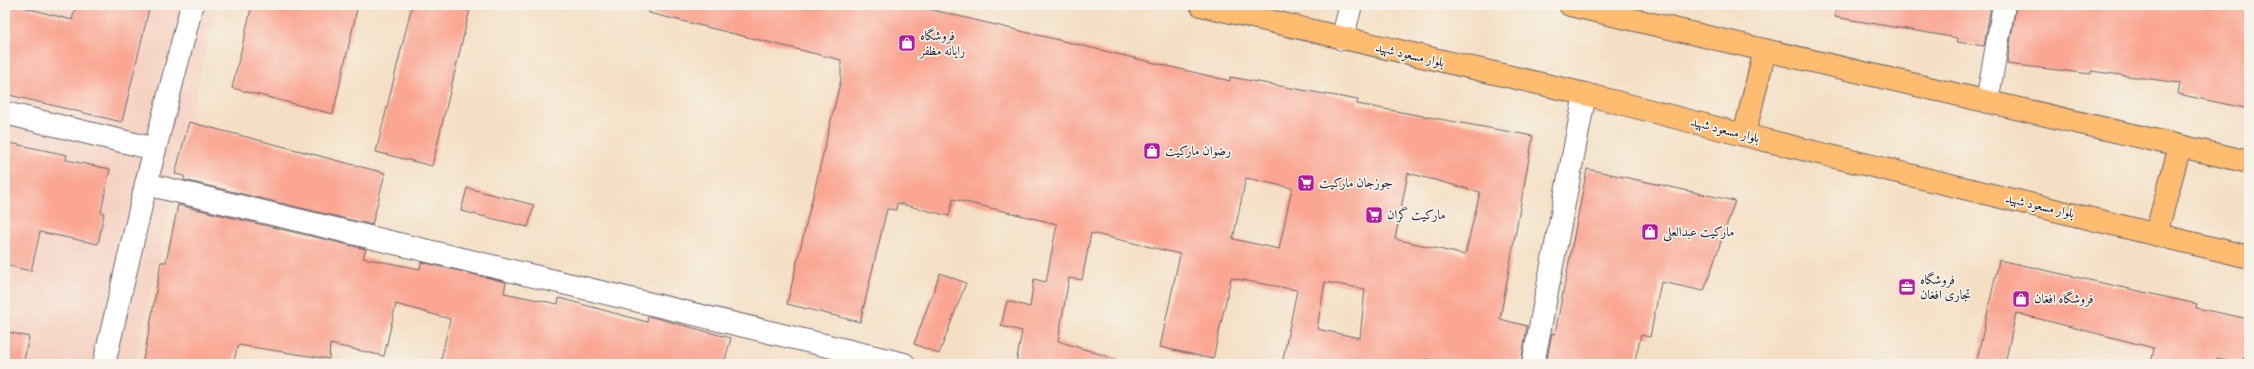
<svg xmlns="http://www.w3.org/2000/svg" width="2254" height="369" viewBox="0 0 2254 369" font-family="'IM FELL Double Pica',Amiri,serif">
<rect width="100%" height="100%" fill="#f7f3e8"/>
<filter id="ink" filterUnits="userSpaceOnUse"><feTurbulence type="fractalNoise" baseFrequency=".025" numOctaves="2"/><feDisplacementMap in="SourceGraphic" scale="8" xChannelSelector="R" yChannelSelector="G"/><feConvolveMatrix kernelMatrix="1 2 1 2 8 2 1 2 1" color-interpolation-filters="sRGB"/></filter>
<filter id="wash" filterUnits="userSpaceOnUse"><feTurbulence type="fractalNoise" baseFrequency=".012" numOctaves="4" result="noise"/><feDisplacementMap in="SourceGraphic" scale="16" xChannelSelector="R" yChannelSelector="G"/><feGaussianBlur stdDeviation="0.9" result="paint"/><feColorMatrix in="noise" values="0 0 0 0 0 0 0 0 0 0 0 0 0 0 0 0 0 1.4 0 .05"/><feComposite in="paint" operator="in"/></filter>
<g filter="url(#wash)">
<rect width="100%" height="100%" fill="#f4dfc4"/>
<path fill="#f5d2c2" d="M 5,5 L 216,5 L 134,364 L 5,364 Z"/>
<g id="blocks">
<g fill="#faa693" fill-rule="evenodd">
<path d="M 5,5 L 15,5 L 72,20 L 76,5 L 150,5 L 122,122 L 5,94 Z"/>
<path d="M 252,5 L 358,5 L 333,114 L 232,88 Z"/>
<path d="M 412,5 L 471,5 L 432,166 L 376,152 Z"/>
<path d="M 650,5 L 912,5 L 1230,81 L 1230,77 L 1358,100 L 1357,104 L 1533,136 L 1500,319 L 1527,326 L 1521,364 L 1453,364 L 1425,359 L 1425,364 L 1282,364 L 1297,290 L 1231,278 L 1213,359 L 1160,347 L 1180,254 L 1091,233 L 1082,280 L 1069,278 L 1058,341 L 1116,359 L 1115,364 L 1016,364 L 1022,331 L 1001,326 L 1007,301 L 1030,307 L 1034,279 L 1046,282 L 1057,224 L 953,199 L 949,216 L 897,203 L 896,210 L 887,209 L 860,322 L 787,304 L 841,79 L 841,60 L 649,13 ZM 1408,173 L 1480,192 L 1465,255 L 1395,239 ZM 1246,178 L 1292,188 L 1279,249 L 1233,239 ZM 1325,282 L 1365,289 L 1360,338 L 1317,329 Z"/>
<path d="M 1836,5 L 1991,5 L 1984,46 L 1957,42 L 1958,38 L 1835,17 Z"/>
<path d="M 2016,5 L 2249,5 L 2249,109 L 2178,94 L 2180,83 L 2091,71 L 2091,74 L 2007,64 Z"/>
<path d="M 189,122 L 385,173 L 372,225 L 184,180 L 184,176 L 175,174 Z"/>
<path d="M 5,142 L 67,155 L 66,160 L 110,169 L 101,212 L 104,213 L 98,244 L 40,232 L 31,271 L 5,265 Z"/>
<path d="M 1587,169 L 1735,201 L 1704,291 L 1661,282 L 1650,337 L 1641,335 L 1634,364 L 1546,364 L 1552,333 L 1555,334 Z"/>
<path d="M 467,188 L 534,205 L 528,227 L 461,211 Z"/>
<path d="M 178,205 L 366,249 L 363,258 L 420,269 L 421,262 L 506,282 L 504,293 L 558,304 L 559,298 L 647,322 L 648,316 L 731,338 L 724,364 L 440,364 L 450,319 L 396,304 L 384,356 L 330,344 L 329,359 L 238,345 L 233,364 L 142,364 L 149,332 L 161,262 L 166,262 Z"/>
<path d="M 1999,260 L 2197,304 L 2196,308 L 2249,319 L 2249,357 L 2244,356 L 2243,363 L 2217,358 L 2215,364 L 2151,364 L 2154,348 L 2016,313 L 2005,364 L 1976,364 Z"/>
<path d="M 940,273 L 966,283 L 939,354 L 914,344 Z"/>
<path d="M 5,331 L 29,337 L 23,364 L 5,364 Z"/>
</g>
</g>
</g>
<g filter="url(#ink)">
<use href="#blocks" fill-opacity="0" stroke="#6c646b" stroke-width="1"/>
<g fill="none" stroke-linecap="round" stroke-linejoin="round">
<defs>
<g id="minor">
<path d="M 1342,39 L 1351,5"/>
<path d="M 1987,102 L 2004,5"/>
<path d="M 5,113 L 155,149"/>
<path d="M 146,184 L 904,364"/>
<path d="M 104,364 L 146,184 L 192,5"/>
<path d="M 1533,364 L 1585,94"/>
</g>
<g id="major">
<path d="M 1201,5 L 1585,94 L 1744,135 L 2249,257"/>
<path d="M 1570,5 L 2249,162"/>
<path d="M 1744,135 L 1765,50"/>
<path d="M 2156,234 L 2180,146"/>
</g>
</defs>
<use href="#minor" stroke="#6c646b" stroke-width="24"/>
<use href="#major" stroke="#6c646b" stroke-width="24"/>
<use href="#minor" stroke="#fff" stroke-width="22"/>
<use href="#major" stroke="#fdbc70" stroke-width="22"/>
</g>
</g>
<defs>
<symbol id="shop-square" viewBox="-11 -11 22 22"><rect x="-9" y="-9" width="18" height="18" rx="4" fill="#b5179e" stroke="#f7f3e8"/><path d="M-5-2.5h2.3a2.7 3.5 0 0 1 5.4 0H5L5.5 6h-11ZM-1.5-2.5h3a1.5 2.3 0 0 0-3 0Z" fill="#fff"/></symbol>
<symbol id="supermarket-square" viewBox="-11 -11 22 22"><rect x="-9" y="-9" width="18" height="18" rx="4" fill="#b5179e" stroke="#f7f3e8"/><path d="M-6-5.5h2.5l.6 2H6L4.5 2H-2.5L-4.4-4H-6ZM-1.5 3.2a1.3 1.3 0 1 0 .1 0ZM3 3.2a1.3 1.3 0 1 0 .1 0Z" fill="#fff"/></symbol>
<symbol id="office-square" viewBox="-11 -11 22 22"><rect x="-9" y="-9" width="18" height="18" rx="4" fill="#b5179e" stroke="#f7f3e8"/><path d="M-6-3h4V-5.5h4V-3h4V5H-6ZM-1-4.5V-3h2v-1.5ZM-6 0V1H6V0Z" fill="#fff"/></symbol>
</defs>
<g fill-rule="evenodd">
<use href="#shop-square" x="897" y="33" width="20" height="20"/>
<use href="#shop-square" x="1142" y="141" width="20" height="20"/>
<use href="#supermarket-square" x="1296" y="173" width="20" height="20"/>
<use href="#supermarket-square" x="1364" y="205" width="20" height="20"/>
<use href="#shop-square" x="1640" y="222" width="20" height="20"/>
<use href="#office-square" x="1897" y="277" width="20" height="20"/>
<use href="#shop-square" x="2011" y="289" width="20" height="20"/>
</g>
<g text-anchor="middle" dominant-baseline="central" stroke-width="3.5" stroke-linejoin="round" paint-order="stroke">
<g font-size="13" fill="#22223b" stroke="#f7f3e8" text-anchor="start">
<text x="920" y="36">فروشگاه<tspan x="920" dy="15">رایانه مظفر</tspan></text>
<text x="1165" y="151">رضوان مارکیت</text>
<text x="1319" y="183">جوزجان مارکیت</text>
<text x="1387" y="215">مارکیت گران</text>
<text x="1663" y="232">مارکیت عبدالعلی</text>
<text x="1920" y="280">فروشگاه<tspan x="1920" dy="15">تجاری افغان</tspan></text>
<text x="2034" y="299">فروشگاه افغان</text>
</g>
<g font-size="13" fill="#22223b" stroke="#f7f3e8">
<text transform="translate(1410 55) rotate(13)">بلوار مسعود شهید</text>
<text transform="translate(1725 130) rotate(14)">بلوار مسعود شهید</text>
<text transform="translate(2040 206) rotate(13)">بلوار مسعود شهید</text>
</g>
</g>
<rect width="2254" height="369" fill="none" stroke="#f7f3e8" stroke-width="20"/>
</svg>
